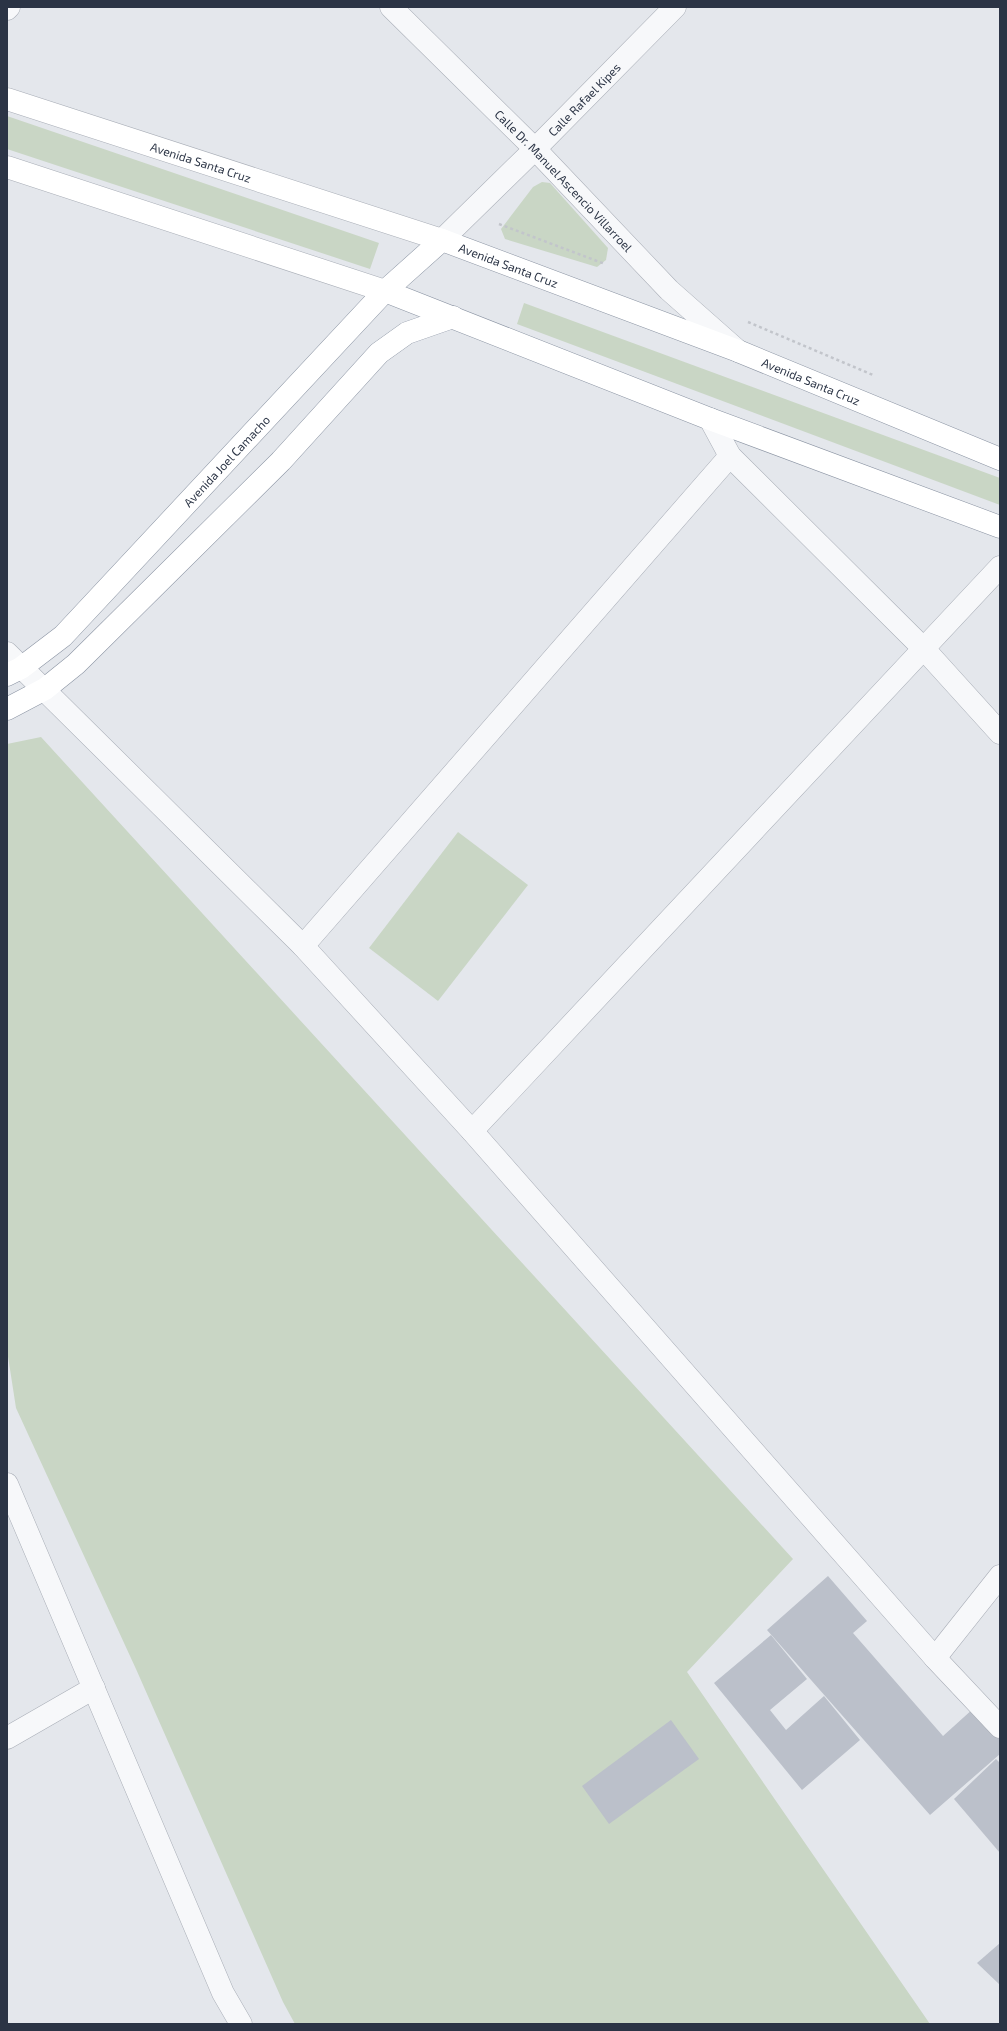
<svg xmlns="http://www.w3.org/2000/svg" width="1007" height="2031" viewBox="0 0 1007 2031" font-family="'Exo 2',sans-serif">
<rect width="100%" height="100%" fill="#e4e7ec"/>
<g fill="#c9d6c5">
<path d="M 7,116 L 379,243 L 370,269 L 7,149 Z"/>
<path d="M 542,182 L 550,183 L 608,248 L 606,260 L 597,267 L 505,239 L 501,229 L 533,187 Z"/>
<path d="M 524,303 L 1000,478 L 1000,505 L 517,324 Z"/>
<path d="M 41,737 L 793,1559 L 687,1672 L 930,2024 L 295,2024 L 283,2002 L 136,1669 L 16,1408 L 7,1350 L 7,744 Z"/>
<path d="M 458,832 L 528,885 L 438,1001 L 369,948 Z"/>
</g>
<g fill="#bbc0ca">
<path d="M 828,1576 L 867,1621 L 853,1633 L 943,1736 L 974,1708 L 1000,1737 L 1000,1754 L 930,1815 L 767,1630 Z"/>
<path d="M 771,1635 L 807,1679 L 770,1710 L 786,1730 L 824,1696 L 860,1740 L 802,1790 L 714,1683 Z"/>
<path d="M 671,1720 L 699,1759 L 609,1824 L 582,1786 Z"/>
<path d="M 996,1759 L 1000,1763 L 1000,1853 L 954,1799 Z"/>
<path d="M 1000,1943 L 1000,1985 L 977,1963 Z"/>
</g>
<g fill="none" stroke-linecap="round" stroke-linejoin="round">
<defs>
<g id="street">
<path id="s1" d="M 391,7 L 535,149 L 669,290 L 738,351"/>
<path d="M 7,9 L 9,7"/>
<path id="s2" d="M 442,240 L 535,149 L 675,7"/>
<path d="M 710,419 L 730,456 L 924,649 L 1000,733"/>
<path d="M 7,653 L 303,946 L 472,1131 L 935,1658 L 1000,1727"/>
<path d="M 303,946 L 730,456"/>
<path d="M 472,1131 L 1000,567"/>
<path d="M 7,1484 L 223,1993 L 241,2024"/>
<path d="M 935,1658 L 1000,1576"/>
<path d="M 7,1738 L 94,1688"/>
</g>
<g id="secondary">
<path id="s3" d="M 7,99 L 442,240"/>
<path d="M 7,167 L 385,291"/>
</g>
<g id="highway">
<path d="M 385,291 L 710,419 L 1000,527"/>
<path id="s4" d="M 7,675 L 21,668 L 63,636 L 385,291 L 442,240 L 738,351 L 1000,459"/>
<path d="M 7,709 L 45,689 L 76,664 L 281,461 L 379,353 L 407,333 L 453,317"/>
</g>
</defs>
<use href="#street" stroke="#a9aeb7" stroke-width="23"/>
<use href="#secondary" stroke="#a9aeb7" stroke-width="23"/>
<use href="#highway" stroke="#8b94a3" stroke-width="23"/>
<g stroke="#c2c5cb" stroke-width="2.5" stroke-dasharray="3 3" stroke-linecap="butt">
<path d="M 499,224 L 605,264"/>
<path d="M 748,322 L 873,375"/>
</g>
<use href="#street" stroke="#f7f8fa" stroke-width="22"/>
<use href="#secondary" stroke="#fff" stroke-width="22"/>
<use href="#highway" stroke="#fff" stroke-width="22"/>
</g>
<g text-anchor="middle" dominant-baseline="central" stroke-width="3" stroke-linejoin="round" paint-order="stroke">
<g font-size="12" fill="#2b3445" stroke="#f4f6f9">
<text stroke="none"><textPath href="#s2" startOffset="200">Calle Rafael Kipes</textPath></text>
<text stroke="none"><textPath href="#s3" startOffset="204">Avenida Santa Cruz</textPath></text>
<text stroke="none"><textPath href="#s1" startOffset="245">Calle Dr. Manuel Ascencio Villarroel</textPath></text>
<text stroke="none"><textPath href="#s4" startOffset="688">Avenida Santa Cruz</textPath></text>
<text stroke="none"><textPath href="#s4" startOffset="1012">Avenida Santa Cruz</textPath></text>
<text stroke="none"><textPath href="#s4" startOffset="308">Avenida Joel Camacho</textPath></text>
</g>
</g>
<rect width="1007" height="2031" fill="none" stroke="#2b3445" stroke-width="16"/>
</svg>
